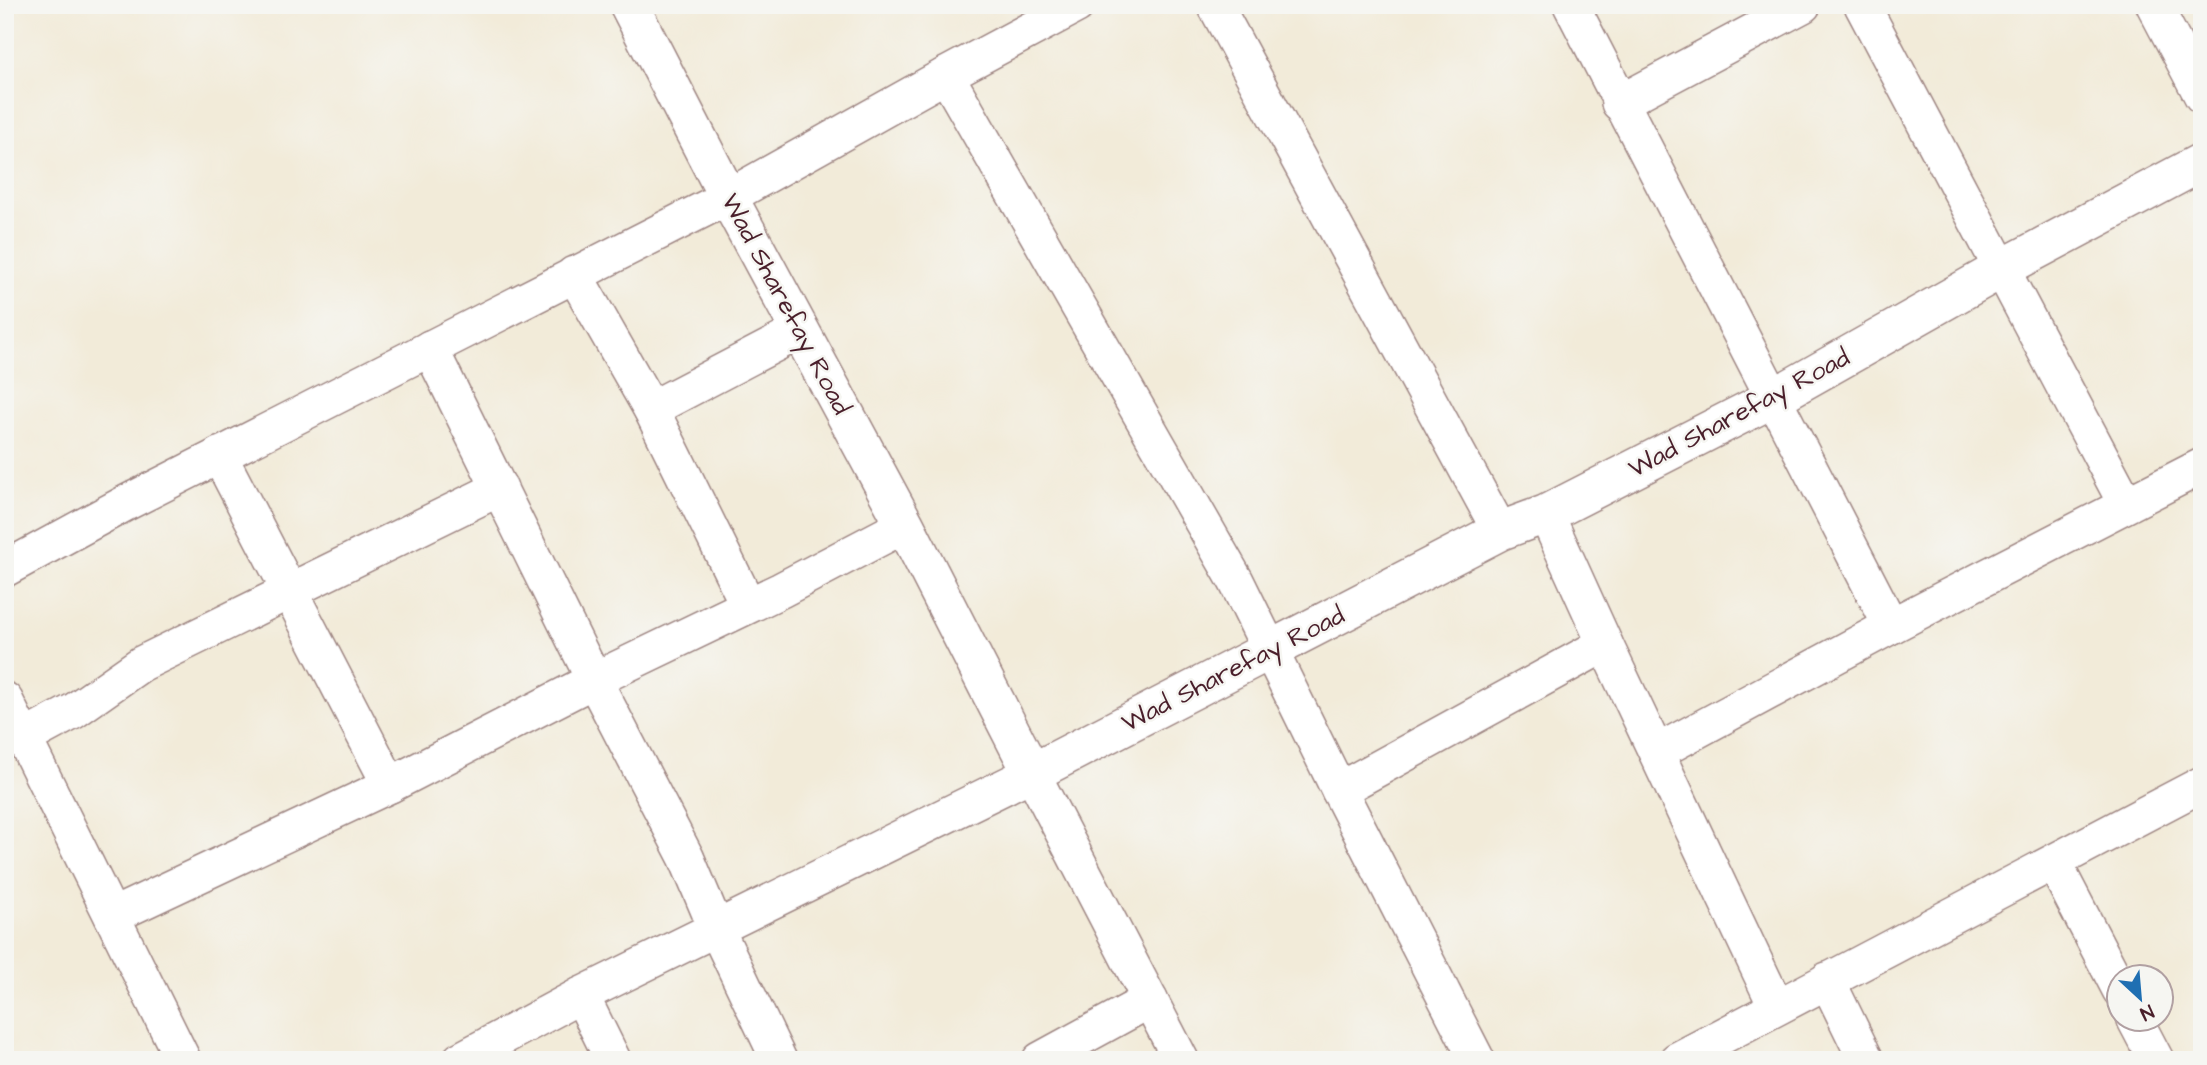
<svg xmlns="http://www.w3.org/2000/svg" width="2207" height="1065" viewBox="0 0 2207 1065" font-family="'Architects Daughter',sans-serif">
<rect width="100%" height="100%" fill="#f6f6f2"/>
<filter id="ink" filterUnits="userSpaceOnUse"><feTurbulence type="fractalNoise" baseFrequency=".0143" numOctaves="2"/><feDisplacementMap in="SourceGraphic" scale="14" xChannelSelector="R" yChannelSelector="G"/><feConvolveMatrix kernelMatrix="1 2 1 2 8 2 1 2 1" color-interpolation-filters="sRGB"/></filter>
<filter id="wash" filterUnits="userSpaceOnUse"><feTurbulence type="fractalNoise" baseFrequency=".00686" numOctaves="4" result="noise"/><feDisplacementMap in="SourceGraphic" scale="28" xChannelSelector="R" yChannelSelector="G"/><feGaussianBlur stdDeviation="1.57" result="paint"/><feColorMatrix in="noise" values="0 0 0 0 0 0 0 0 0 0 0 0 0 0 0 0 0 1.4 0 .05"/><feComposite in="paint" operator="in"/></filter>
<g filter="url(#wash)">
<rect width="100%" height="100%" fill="#f2ebd9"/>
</g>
<g filter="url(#ink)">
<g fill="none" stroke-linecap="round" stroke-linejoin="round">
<defs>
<g id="street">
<path d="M 1215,5 L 1500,531"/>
<path d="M 1571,5 L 1891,626"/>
<path d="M 1862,5 L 2126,504"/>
<path d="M 2154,5 L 2202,96"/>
<path d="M 946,75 L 1236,581 L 1339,790 L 1477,1060"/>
<path d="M 1619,103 L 1803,5"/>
<path d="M 574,274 L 651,409 L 748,605"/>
<path d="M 430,348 L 594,680 L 686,857 L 716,928 L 779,1060"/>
<path d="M 651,409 L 800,331"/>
<path d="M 219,455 L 390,785"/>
<path d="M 1546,514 L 1605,644 L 1776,1006"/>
<path d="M 5,569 L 126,503 L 728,197 L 946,75 L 1077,5"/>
<path d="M 5,700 L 183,1060"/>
<path d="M 24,738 L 74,711 L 141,664 L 500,488"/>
<path d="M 1657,752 L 1891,626 L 2202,466"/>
<path d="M 1339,790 L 1605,644"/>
<path d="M 2054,863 L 2120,990"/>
<path d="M 112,916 L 390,785 L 594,680 L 781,590 L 905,525"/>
<path d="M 1827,980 L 1866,1060"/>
<path d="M 581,995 L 613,1060"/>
<path d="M 2135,1020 L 2156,1060"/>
<path d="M 460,1060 L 581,995 L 1032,773 L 1181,1060"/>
<path d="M 1040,1060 L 1150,1000"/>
<path d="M 1677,1060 L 2202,784"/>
</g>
<path id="primary" d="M 629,5 L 728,197 L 905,525 L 1032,773 L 1500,531 L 1546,514 L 1773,398 L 2001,269 L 2202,162"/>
</defs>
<use href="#street" stroke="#9e8582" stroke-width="38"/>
<use href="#primary" stroke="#9e8582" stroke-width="41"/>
<use href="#street" stroke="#fff" stroke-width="35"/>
<use href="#primary" stroke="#fff" stroke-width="38"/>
</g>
</g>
<g text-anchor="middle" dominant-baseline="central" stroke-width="5" stroke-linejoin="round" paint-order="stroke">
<g font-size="26" fill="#4a1f2b" stroke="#f6f6f2">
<text transform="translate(786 304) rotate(62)">Wad Sharefay Road</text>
<text transform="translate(1739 413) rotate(-28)">Wad Sharefay Road</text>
<text transform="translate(1233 669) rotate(-27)">Wad Sharefay Road</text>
</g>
</g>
<rect width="2207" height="1065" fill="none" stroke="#f6f6f2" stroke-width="28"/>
<g transform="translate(2140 998) rotate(154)"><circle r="33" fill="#f6f6f2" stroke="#b1a0a2" stroke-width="2"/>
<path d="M0-5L12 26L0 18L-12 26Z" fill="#1f6fb2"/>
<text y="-10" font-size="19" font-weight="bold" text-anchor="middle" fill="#4a1f2b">N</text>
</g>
</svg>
